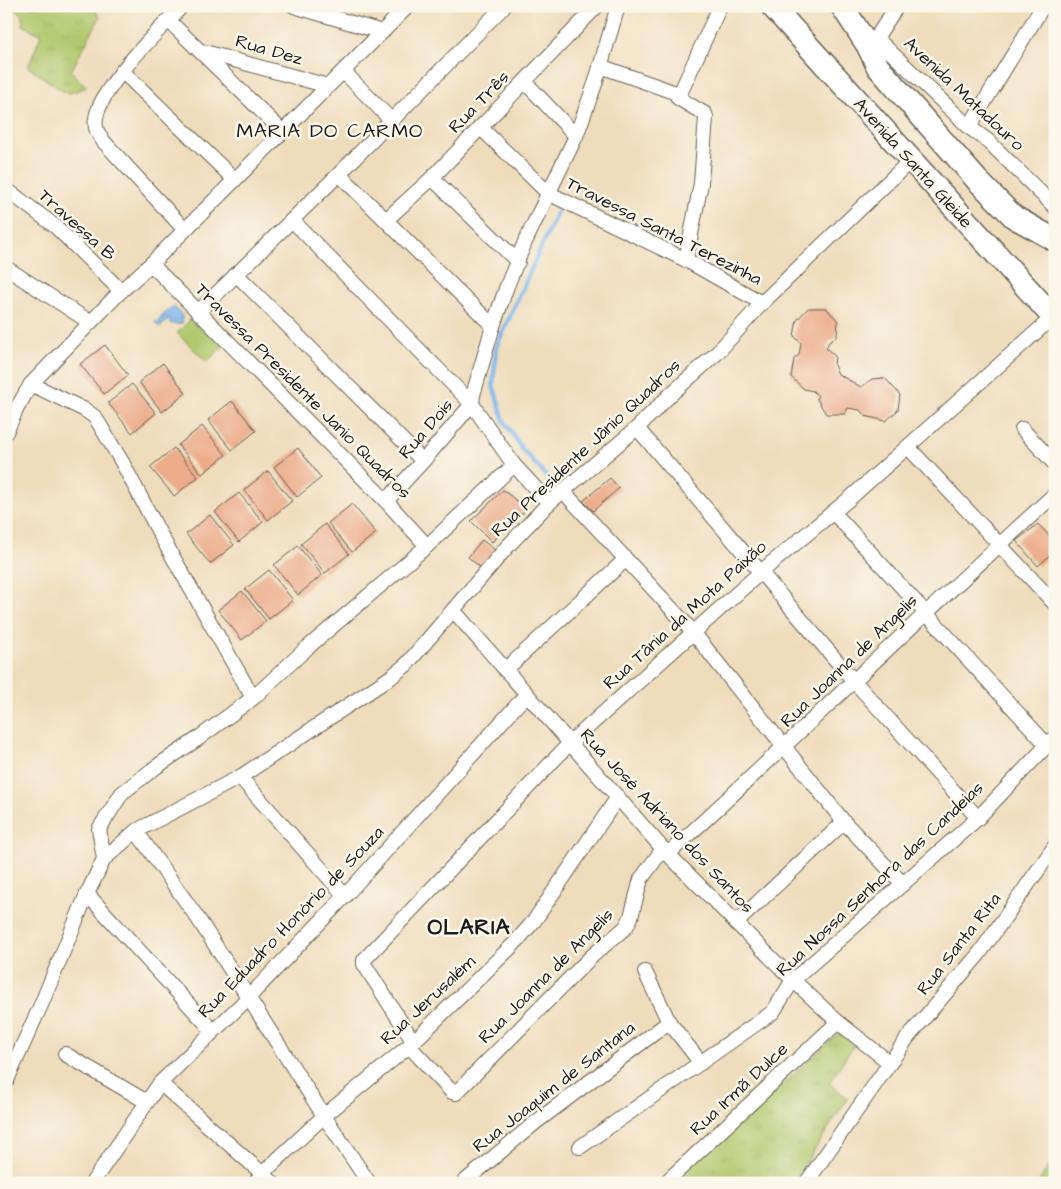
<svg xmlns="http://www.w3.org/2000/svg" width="1061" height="1189" viewBox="0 0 1061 1189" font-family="'Architects Daughter',sans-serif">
<defs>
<pattern id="grass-tufts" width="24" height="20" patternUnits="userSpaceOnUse" patternTransform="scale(1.25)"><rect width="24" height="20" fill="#afc66b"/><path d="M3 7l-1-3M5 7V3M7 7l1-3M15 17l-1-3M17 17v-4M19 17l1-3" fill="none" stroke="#96aa5c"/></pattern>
<pattern id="water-waves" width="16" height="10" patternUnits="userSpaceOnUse" patternTransform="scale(1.25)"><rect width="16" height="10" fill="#7bb4ec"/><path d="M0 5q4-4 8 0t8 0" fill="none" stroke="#6a9aca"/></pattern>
</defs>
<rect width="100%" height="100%" fill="#fbf7ec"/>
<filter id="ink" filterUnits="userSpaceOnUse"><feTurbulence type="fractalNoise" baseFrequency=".02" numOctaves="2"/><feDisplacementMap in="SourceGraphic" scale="10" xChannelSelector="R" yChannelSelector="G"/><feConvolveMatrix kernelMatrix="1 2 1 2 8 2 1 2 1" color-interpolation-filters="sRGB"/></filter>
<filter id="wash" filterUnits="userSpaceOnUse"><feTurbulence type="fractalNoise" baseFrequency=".0096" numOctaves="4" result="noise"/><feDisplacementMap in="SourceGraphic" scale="20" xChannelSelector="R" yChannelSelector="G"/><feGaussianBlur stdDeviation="1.12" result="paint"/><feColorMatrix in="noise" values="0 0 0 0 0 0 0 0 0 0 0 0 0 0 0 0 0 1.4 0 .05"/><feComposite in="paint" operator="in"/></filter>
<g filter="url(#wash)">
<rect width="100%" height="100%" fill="#edb"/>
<g fill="url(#grass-tufts)" stroke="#667144">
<path d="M 6,6 L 92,6 L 100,17 L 71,71 L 87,87 L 67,94 L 28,67 L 41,35 L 23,25 L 21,13 Z"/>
<path d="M 839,1033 L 854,1045 L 829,1083 L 848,1098 L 793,1183 L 669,1183 L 708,1152 Z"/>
<path d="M 1052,1162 L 1055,1164 L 1055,1183 L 1038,1183 Z"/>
</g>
<path fill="#afc66b" stroke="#667144" d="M 193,317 L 223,346 L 207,362 L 177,333 Z"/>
<path fill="url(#water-waves)" stroke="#4c6884" d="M 173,306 L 182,315 L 182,324 L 171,324 L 168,320 L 160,327 L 155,323 Z"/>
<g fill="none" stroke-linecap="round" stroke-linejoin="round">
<path stroke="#7bb4ec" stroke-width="4.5" d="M 548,478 L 522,449 L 504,421 L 493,385 L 497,345 L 557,212"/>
</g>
<g id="blocks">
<g fill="#ecac89">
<path d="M 808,308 L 826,308 L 838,321 L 837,336 L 829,342 L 826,348 L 835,356 L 834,365 L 838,374 L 861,387 L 872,379 L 885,378 L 900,395 L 898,410 L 886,421 L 865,416 L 860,410 L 848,408 L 845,414 L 826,414 L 817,399 L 818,396 L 813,391 L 804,389 L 791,377 L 794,359 L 799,355 L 801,343 L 794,336 L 797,320 Z"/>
<path d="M 105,345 L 128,375 L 104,394 L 80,364 Z"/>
<path d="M 163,363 L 186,393 L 162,412 L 139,382 Z"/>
<path d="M 132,384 L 156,413 L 132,433 L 108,403 Z"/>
<path d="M 232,401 L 256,431 L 232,450 L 208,420 Z"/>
<path d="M 202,426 L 226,455 L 202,474 L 178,445 Z"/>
<path d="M 174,448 L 198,477 L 174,496 L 150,467 Z"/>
<path d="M 298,448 L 321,478 L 297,497 L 274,467 Z"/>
<path d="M 268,471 L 292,501 L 268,520 L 244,490 Z"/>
<path d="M 610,478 L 619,488 L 593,511 L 583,501 Z"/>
<path d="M 503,490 L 527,509 L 492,542 L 471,521 Z"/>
<path d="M 239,493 L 263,522 L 239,542 L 215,512 Z"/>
<path d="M 352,504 L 376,533 L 352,552 L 328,523 Z"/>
<path d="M 210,515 L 234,545 L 210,564 L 186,534 Z"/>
<path d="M 325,524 L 349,554 L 325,573 L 301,544 Z"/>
<path d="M 1038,524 L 1055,542 L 1055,551 L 1038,566 L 1016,541 Z"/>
<path d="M 482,540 L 495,550 L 481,568 L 468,557 Z"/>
<path d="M 298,546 L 322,575 L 298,595 L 274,565 Z"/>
<path d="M 269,570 L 293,600 L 269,619 L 245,589 Z"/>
<path d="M 242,591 L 266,621 L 242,640 L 218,610 Z"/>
</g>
</g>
</g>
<g filter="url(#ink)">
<use href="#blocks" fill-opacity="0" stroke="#666054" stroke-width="1"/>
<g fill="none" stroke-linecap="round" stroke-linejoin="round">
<defs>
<g id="street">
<path d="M 182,6 C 159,30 101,86 96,118 C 94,128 98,134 104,142 L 185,230"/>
<path d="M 294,6 L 382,32"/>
<path d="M 1054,6 L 1055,7"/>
<path d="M 168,20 L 283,132"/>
<path d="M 876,38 L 897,6"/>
<path d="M 868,46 L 876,38 L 969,127 L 988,141 L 1055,207"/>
<path d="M 201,51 L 328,86"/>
<path d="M 600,66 L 679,94"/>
<path d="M 122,71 L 234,179"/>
<path d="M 344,72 L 391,120"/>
<path d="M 525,82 L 576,136"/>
<path d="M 480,127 L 548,193 L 686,260 L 762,303"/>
<path d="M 969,127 L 1043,6"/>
<path d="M 339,174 L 493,326"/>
<path d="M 432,178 L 518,262"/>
<path d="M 6,189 L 56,227 L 121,291"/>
<path d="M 292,220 L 472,404 L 423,461 L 386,501"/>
<path d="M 386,220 L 432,178 L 597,6"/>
<path d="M 686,260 L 701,183 L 706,117 L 705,114 L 678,98 L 720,6"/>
<path d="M 151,264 L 386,501 L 427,546"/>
<path d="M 6,268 L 90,322"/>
<path d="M 236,274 L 423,461"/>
<path d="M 198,312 L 339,174 L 504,6"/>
<path d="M 31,384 L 85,410 L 95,417 L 122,462 L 161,536 L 253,698"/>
<path d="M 637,428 L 853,680 L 978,818"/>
<path d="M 1022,429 L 1055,464"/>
<path d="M 6,432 L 17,408 L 31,384 L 121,291 L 151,264 L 408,6"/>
<path d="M 908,447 L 1055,604"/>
<path d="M 563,491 L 693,632 L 844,822 L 903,884"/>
<path d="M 549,503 L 514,465 L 500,445 L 472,404 L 473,395 L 493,326 L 507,286 L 525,242 L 576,136 L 595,84 L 618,6"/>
<path d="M 833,512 L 1047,745"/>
<path d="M 453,610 L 663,849 L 793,980 L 838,1022 L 890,1063"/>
<path d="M 505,670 L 625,560"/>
<path d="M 240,777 L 345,896"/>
<path d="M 136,831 L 199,920 L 324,1116 L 369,1183"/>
<path d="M 668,854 C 798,735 924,613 1055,494"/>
<path d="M 104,859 L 99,829 L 122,793 L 156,767 L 196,740 L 253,698 L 307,648 L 427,546 L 514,465"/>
<path d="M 87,894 L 213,1031"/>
<path d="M 736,923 L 844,822"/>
<path d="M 645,972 L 669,1022 L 701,1063"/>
<path d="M 413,1041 L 364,964 L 364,960 L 570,743 L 762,571 L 849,499 L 1053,317"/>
<path d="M 409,1046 L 452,1092 L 456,1093 L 592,956 L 626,927 L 631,917 L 641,879 L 663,849"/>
<path d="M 65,1054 L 147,1102"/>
<path d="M 6,1082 L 41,1005 L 87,894 L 104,859 L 136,831 L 240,777 L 391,677 L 406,665 L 507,547 L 549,503 L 637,428 L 670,395 L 717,353 L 762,303 L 911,160"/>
<path d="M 160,1083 L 273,1183"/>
<path d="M 580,1147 L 773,1012 L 793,980 L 978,818 L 1055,737"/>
<path d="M 92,1183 L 160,1083 L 248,998 L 345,896 L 526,695"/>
<path d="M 255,1183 L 263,1173 L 324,1116 L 409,1046 L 514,944 L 534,921 L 618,797"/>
<path d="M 463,1183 L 536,1122 L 669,1022"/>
<path d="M 665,1183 L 838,1022"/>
<path d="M 806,1183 L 908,1037 L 979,954 L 1055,846"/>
</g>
<g id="primary">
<path d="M 772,6 L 1055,319"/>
<path d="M 842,6 L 868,46 L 878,67 L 977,180 L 1014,217 L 1055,240"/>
</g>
</defs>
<use href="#street" stroke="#666054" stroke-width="16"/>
<use href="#primary" stroke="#666054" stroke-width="25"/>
<use href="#street" stroke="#fff" stroke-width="14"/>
<use href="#primary" stroke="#fff" stroke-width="22"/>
</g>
</g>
<g text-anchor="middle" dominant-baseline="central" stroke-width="5" stroke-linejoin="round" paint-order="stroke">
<g font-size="18" fill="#1c1c1c" stroke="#fbf7ec">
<text transform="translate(269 50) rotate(16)">Rua Dez</text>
<text transform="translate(964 94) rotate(43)">Avenida Matadouro</text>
<text transform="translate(479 102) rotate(-46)">Rua Três</text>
<text transform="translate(913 163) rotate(48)">Avenida Santa Gleide</text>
<text transform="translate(77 225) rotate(42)">Travessa B</text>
<text transform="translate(664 231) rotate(27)">Travessa Santa Terezinha</text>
<text transform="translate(303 391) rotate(45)">Travessa Presidente Janio Quadros</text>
<text transform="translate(426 429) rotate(-49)">Rua Dois</text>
<text transform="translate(586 448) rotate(-43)">Rua Presidente Jânio Quadros</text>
<text transform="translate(685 615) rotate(-42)">Rua Tânia da Mota Paixão</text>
<text transform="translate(849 661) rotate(-44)">Rua Joanna de Angelis</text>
<text transform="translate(667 821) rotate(47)">Rua José Adriano dos Santos</text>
<text transform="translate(880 879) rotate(-43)">Rua Nossa Senhora das Candeias</text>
<text transform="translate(291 922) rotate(-46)">Rua Eduadro Honório de Souza</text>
<text transform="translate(959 944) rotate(-52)">Rua Santa Rita</text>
<text transform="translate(546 976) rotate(-45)">Rua Joanna de Angelis</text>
<text transform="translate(428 1000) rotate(-43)">Rua Jerusalém</text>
<text transform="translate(554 1087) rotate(-38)">Rua Joaquim de Santana</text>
<text transform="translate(739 1089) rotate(-43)">Rua Irmã Dulce</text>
</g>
<g font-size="20" letter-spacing="1" fill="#1c1c1c" stroke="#fbf7ec">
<text x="330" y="131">MARIA DO CARMO</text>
</g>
<g font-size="22" font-weight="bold" letter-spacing="1" fill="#1c1c1c" stroke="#fbf7ec">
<text x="469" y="927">OLARIA</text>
</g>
</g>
<rect width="1061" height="1189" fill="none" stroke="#fbf7ec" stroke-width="25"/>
</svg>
